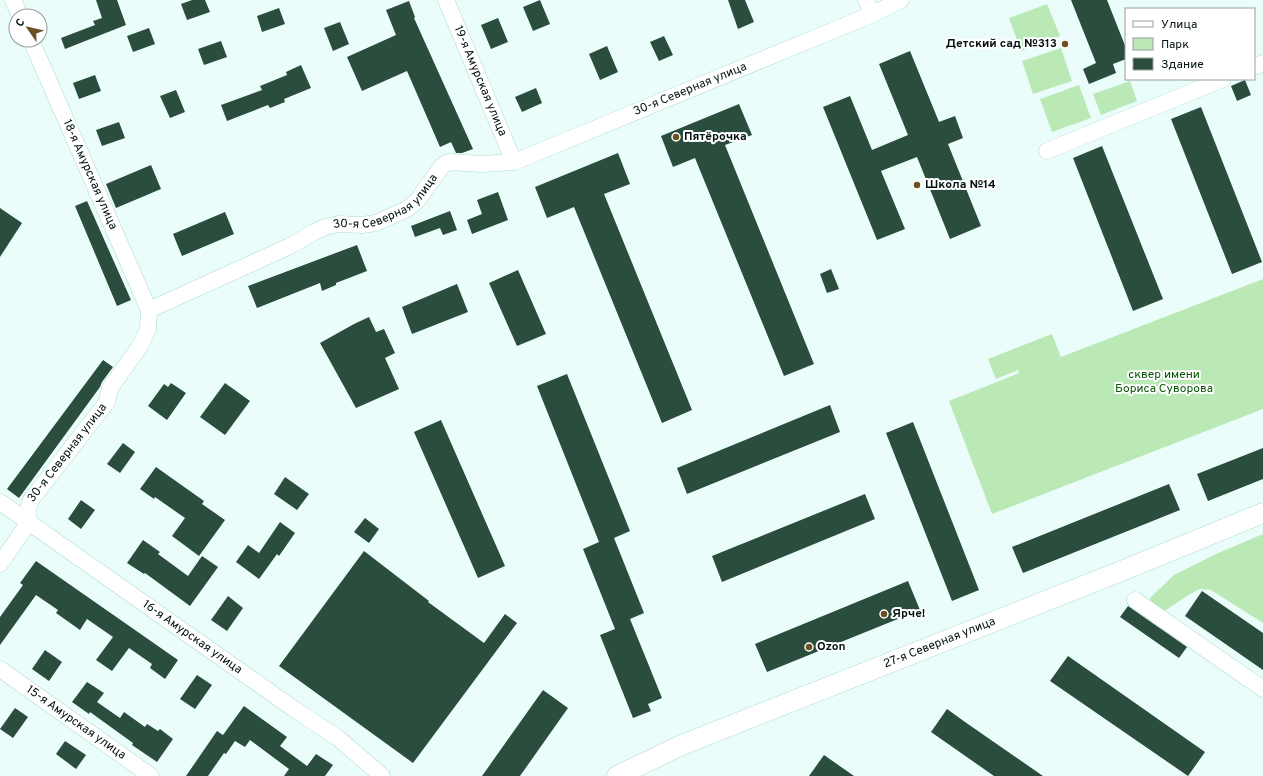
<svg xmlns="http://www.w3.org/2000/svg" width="1263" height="776" viewBox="0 0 1263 776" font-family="Overpass,sans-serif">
<rect width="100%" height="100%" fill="#eafdfa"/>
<g fill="#bbe9b6">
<path d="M 1047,4 L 1060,36 L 1021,51 L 1009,18 Z"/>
<path d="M 1061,48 L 1072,81 L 1033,94 L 1022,61 Z"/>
<path d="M 1130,81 L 1137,101 L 1101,115 L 1093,94 Z"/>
<path d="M 1079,85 L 1091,118 L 1052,132 L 1040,99 Z"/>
<path d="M 1263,279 L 1263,409 L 992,514 L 949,401 L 1019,373 L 1018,370 L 996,379 L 988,359 L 1052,334 L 1061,357 Z"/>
<path d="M 1263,534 L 1263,623 L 1211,590 L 1200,589 L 1190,594 L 1166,610 L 1156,612 L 1150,605 L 1150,598 L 1174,575 L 1216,554 Z"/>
</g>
<g fill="#2a4d3d">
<path d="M 96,0 L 117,0 L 126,25 L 65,49 L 61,38 L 95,25 L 93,21 L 102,18 Z"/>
<path d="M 192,0 L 205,0 L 210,12 L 187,20 L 181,4 Z"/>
<path d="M 540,0 L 550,24 L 533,31 L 523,7 Z"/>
<path d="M 728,0 L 745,0 L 754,22 L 738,29 Z"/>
<path d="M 1071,0 L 1107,0 L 1126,48 L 1126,59 L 1113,64 L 1116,73 L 1089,84 L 1083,69 L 1096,63 Z"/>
<path d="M 409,1 L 415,17 L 414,18 L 473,149 L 462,153 L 456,153 L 451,142 L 440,147 L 407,71 L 362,91 L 347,57 L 396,35 L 386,10 Z"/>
<path d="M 279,8 L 285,24 L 262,32 L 257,16 Z"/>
<path d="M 498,18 L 508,42 L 491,49 L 481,25 Z"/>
<path d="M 340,22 L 349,44 L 333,51 L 324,28 Z"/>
<path d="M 149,28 L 155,44 L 133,52 L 127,36 Z"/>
<path d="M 664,36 L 673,55 L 659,61 L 650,42 Z"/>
<path d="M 221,41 L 227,57 L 204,65 L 198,49 Z"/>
<path d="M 607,46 L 618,72 L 600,80 L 589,54 Z"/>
<path d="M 910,51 L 939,122 L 955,116 L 963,138 L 948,144 L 981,226 L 950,239 L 917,157 L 881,171 L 905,229 L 877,240 L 823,107 L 850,96 L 872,150 L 908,135 L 879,64 Z"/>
<path d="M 301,65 L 311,88 L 284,99 L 285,102 L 270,108 L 268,105 L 227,121 L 221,105 L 262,90 L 260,86 L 287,75 L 286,72 Z"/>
<path d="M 95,75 L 101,91 L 79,99 L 73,83 Z"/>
<path d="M 1245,80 L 1251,95 L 1237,101 L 1231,86 Z"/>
<path d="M 536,88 L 542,103 L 522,112 L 515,97 Z"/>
<path d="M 176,90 L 185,112 L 170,118 L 160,96 Z"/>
<path d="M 739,104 L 752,135 L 725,145 L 814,364 L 784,376 L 695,158 L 673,167 L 661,136 Z"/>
<path d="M 1201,107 L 1262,262 L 1232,274 L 1171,119 Z"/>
<path d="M 119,122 L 125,138 L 102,146 L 96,130 Z"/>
<path d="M 1102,146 L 1163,299 L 1133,311 L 1073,158 Z"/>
<path d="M 618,153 L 630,184 L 604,194 L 692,410 L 662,423 L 574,207 L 547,218 L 535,187 Z"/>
<path d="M 151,165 L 161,189 L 116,208 L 106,184 Z"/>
<path d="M 498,192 L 508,220 L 472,234 L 467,220 L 482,214 L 477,200 Z"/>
<path d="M 87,201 L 131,300 L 117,306 L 75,206 Z"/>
<path d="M 0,208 L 22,223 L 0,257 Z"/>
<path d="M 450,211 L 457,230 L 443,235 L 440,228 L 415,237 L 411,226 Z"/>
<path d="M 225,212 L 234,234 L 182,256 L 173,234 Z"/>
<path d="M 357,245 L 367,271 L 336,283 L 336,285 L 322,291 L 320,283 L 257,308 L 248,286 Z"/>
<path d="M 831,269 L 839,289 L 827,293 L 820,274 Z"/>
<path d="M 518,270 L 546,334 L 517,346 L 489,283 Z"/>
<path d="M 457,284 L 468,312 L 412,334 L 402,307 Z"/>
<path d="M 369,317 L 376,332 L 384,329 L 395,353 L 385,358 L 399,389 L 356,408 L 320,343 L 354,324 Z"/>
<path d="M 103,360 L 113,367 L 102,382 L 100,387 L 19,498 L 7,489 Z"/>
<path d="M 567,374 L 630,531 L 614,538 L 644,613 L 630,619 L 662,698 L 648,704 L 651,711 L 633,718 L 600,635 L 615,629 L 583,549 L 599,542 L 537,386 Z"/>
<path d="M 171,383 L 186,393 L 167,420 L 148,406 L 164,384 L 168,387 Z"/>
<path d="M 225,383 L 250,401 L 225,435 L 200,417 Z"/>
<path d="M 830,405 L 840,432 L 687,494 L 677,468 Z"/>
<path d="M 441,420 L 505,566 L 478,578 L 414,432 Z"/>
<path d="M 913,422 L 979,590 L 952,601 L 886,433 Z"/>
<path d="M 123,443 L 135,452 L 120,473 L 107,464 Z"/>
<path d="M 1263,448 L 1263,479 L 1208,501 L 1197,474 Z"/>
<path d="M 156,467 L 204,501 L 202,504 L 225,520 L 199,556 L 172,536 L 185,518 L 155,497 L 154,499 L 140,489 Z"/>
<path d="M 285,477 L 309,494 L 297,510 L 274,494 Z"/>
<path d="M 1169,484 L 1180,510 L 1023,573 L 1012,547 Z"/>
<path d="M 865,494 L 875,519 L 722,582 L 712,556 Z"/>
<path d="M 81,500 L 95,510 L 81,529 L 68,519 Z"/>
<path d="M 365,518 L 379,529 L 369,543 L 354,532 Z"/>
<path d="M 280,522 L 295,533 L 279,556 L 277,554 L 259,579 L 236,562 L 248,545 L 259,553 Z"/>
<path d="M 143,540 L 160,552 L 158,554 L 188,576 L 202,556 L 218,567 L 190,606 L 145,573 L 144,574 L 127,563 Z"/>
<path d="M 364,551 L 429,601 L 428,602 L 484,643 L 505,614 L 517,623 L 413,763 L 279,666 Z"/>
<path d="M 36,561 L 178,660 L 165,679 L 150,668 L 152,664 L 129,648 L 112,671 L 96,660 L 113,637 L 87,619 L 80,630 L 56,613 L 58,610 L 36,595 L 0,645 L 0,617 L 23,585 L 20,583 Z"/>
<path d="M 908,581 L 920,610 L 767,672 L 755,644 Z"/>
<path d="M 1202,591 L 1263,633 L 1263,670 L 1185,616 Z"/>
<path d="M 228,596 L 243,608 L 227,631 L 211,620 Z"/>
<path d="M 1128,606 L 1187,647 L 1179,658 L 1120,617 Z"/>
<path d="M 45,650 L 62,662 L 49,681 L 32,669 Z"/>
<path d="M 1068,656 L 1205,752 L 1188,776 L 1050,681 Z"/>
<path d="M 197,675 L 212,685 L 195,709 L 180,699 Z"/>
<path d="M 87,682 L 104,693 L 97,702 L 120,718 L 124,712 L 145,727 L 147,724 L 158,731 L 160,729 L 173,739 L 157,762 L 132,745 L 133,743 L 90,712 L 89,714 L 72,702 Z"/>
<path d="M 543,690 L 568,708 L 520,776 L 482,776 Z"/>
<path d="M 244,706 L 287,737 L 280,746 L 307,766 L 316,754 L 333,765 L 325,776 L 284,776 L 289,769 L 250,740 L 245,747 L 235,741 L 226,754 L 224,753 L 208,776 L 186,776 L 217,731 L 223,735 Z"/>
<path d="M 15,708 L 28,717 L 13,738 L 0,729 Z"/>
<path d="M 947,709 L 965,722 L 1043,776 L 994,776 L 931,732 Z"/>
<path d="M 65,741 L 86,755 L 76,769 L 56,754 Z"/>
<path d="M 824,755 L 854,776 L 809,776 Z"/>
</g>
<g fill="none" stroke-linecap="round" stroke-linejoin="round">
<defs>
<g id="minor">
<path d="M 13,0 L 20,16"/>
<path id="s1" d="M 446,0 L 514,162"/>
<path d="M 866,0 L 873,14"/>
<path id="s2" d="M 31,40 L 149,310"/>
<path d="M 1254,67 L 1263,63"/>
<path d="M 1047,151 L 1223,79"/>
<path id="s3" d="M 0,502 L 294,709 L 338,738 L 382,776"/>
<path id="s4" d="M 0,564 L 29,522 L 28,510 L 31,500 L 107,402 L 110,388 L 140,346 L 148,329 L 149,310 L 290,246 L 314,232 L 325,227 L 339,224 L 362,225 L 376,223 L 407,209 L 417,201 L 442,166 L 449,162 L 483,164 L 514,162 L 873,14 L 901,0"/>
<path d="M 1135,600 L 1263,689"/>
<path id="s5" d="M 0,669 L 151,776"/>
</g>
<g id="tertiary">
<path id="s6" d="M 617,776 L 682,745 L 1124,570 L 1263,513"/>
</g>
</defs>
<use href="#minor" stroke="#addbd5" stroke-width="17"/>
<use href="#tertiary" stroke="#addbd5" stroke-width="21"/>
<use href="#minor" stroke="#fff" stroke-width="16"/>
<use href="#tertiary" stroke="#fff" stroke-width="20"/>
</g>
<g fill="#6b5022" stroke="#fff" stroke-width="1.5">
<circle cx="1065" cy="44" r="4"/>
<circle cx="676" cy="137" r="4"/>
<circle cx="917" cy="185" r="4"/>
<circle cx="884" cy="614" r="4"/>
<circle cx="809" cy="647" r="4"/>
</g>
<g text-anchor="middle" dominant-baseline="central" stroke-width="4" stroke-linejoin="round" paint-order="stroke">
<g font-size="12" font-weight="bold" fill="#021210" stroke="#fff" text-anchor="start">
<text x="1057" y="44" text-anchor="end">Детский сад №313</text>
<text x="684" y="137">Пятёрочка</text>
<text x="925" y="185">Школа №14</text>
<text x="892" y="614">Ярче!</text>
<text x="817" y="647">Ozon</text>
</g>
<g font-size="12" fill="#021210" stroke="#fff">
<text stroke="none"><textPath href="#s1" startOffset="88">19-я Амурская улица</textPath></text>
<text stroke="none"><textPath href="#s4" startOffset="901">30-я Северная улица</textPath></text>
<text stroke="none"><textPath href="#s2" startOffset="147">18-я Амурская улица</textPath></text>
<text stroke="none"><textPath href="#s4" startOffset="565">30-я Северная улица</textPath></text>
<text stroke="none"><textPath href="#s4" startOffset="133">30-я Северная улица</textPath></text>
<text stroke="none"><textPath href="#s3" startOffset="235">16-я Амурская улица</textPath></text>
<text stroke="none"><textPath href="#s6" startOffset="349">27-я Северная улица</textPath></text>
<text stroke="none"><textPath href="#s5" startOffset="93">15-я Амурская улица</textPath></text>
</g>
<g font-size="12" fill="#0a5608" stroke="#fff">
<text x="1164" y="375">сквер имени<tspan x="1164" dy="14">Бориса Суворова</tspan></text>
</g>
</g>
<rect x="1125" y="8" width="130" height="72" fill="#ffffff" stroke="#9aa09f"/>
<rect x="1133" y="21" width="20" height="6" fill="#ffffff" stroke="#9aa09f"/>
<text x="1161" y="28" font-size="12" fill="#021210">Улица</text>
<rect x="1133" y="38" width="20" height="12" fill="#bbe9b6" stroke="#9aa09f"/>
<text x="1161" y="48" font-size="12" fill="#021210">Парк</text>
<rect x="1133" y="58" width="20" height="12" fill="#2a4d3d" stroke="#9aa09f"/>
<text x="1161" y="68" font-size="12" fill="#021210">Здание</text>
<g transform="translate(28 28) rotate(304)"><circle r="19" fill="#ffffff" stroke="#9aa09f"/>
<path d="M0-3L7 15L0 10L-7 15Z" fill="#6b5022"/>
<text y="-6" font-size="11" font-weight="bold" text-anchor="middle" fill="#021210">С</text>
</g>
</svg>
